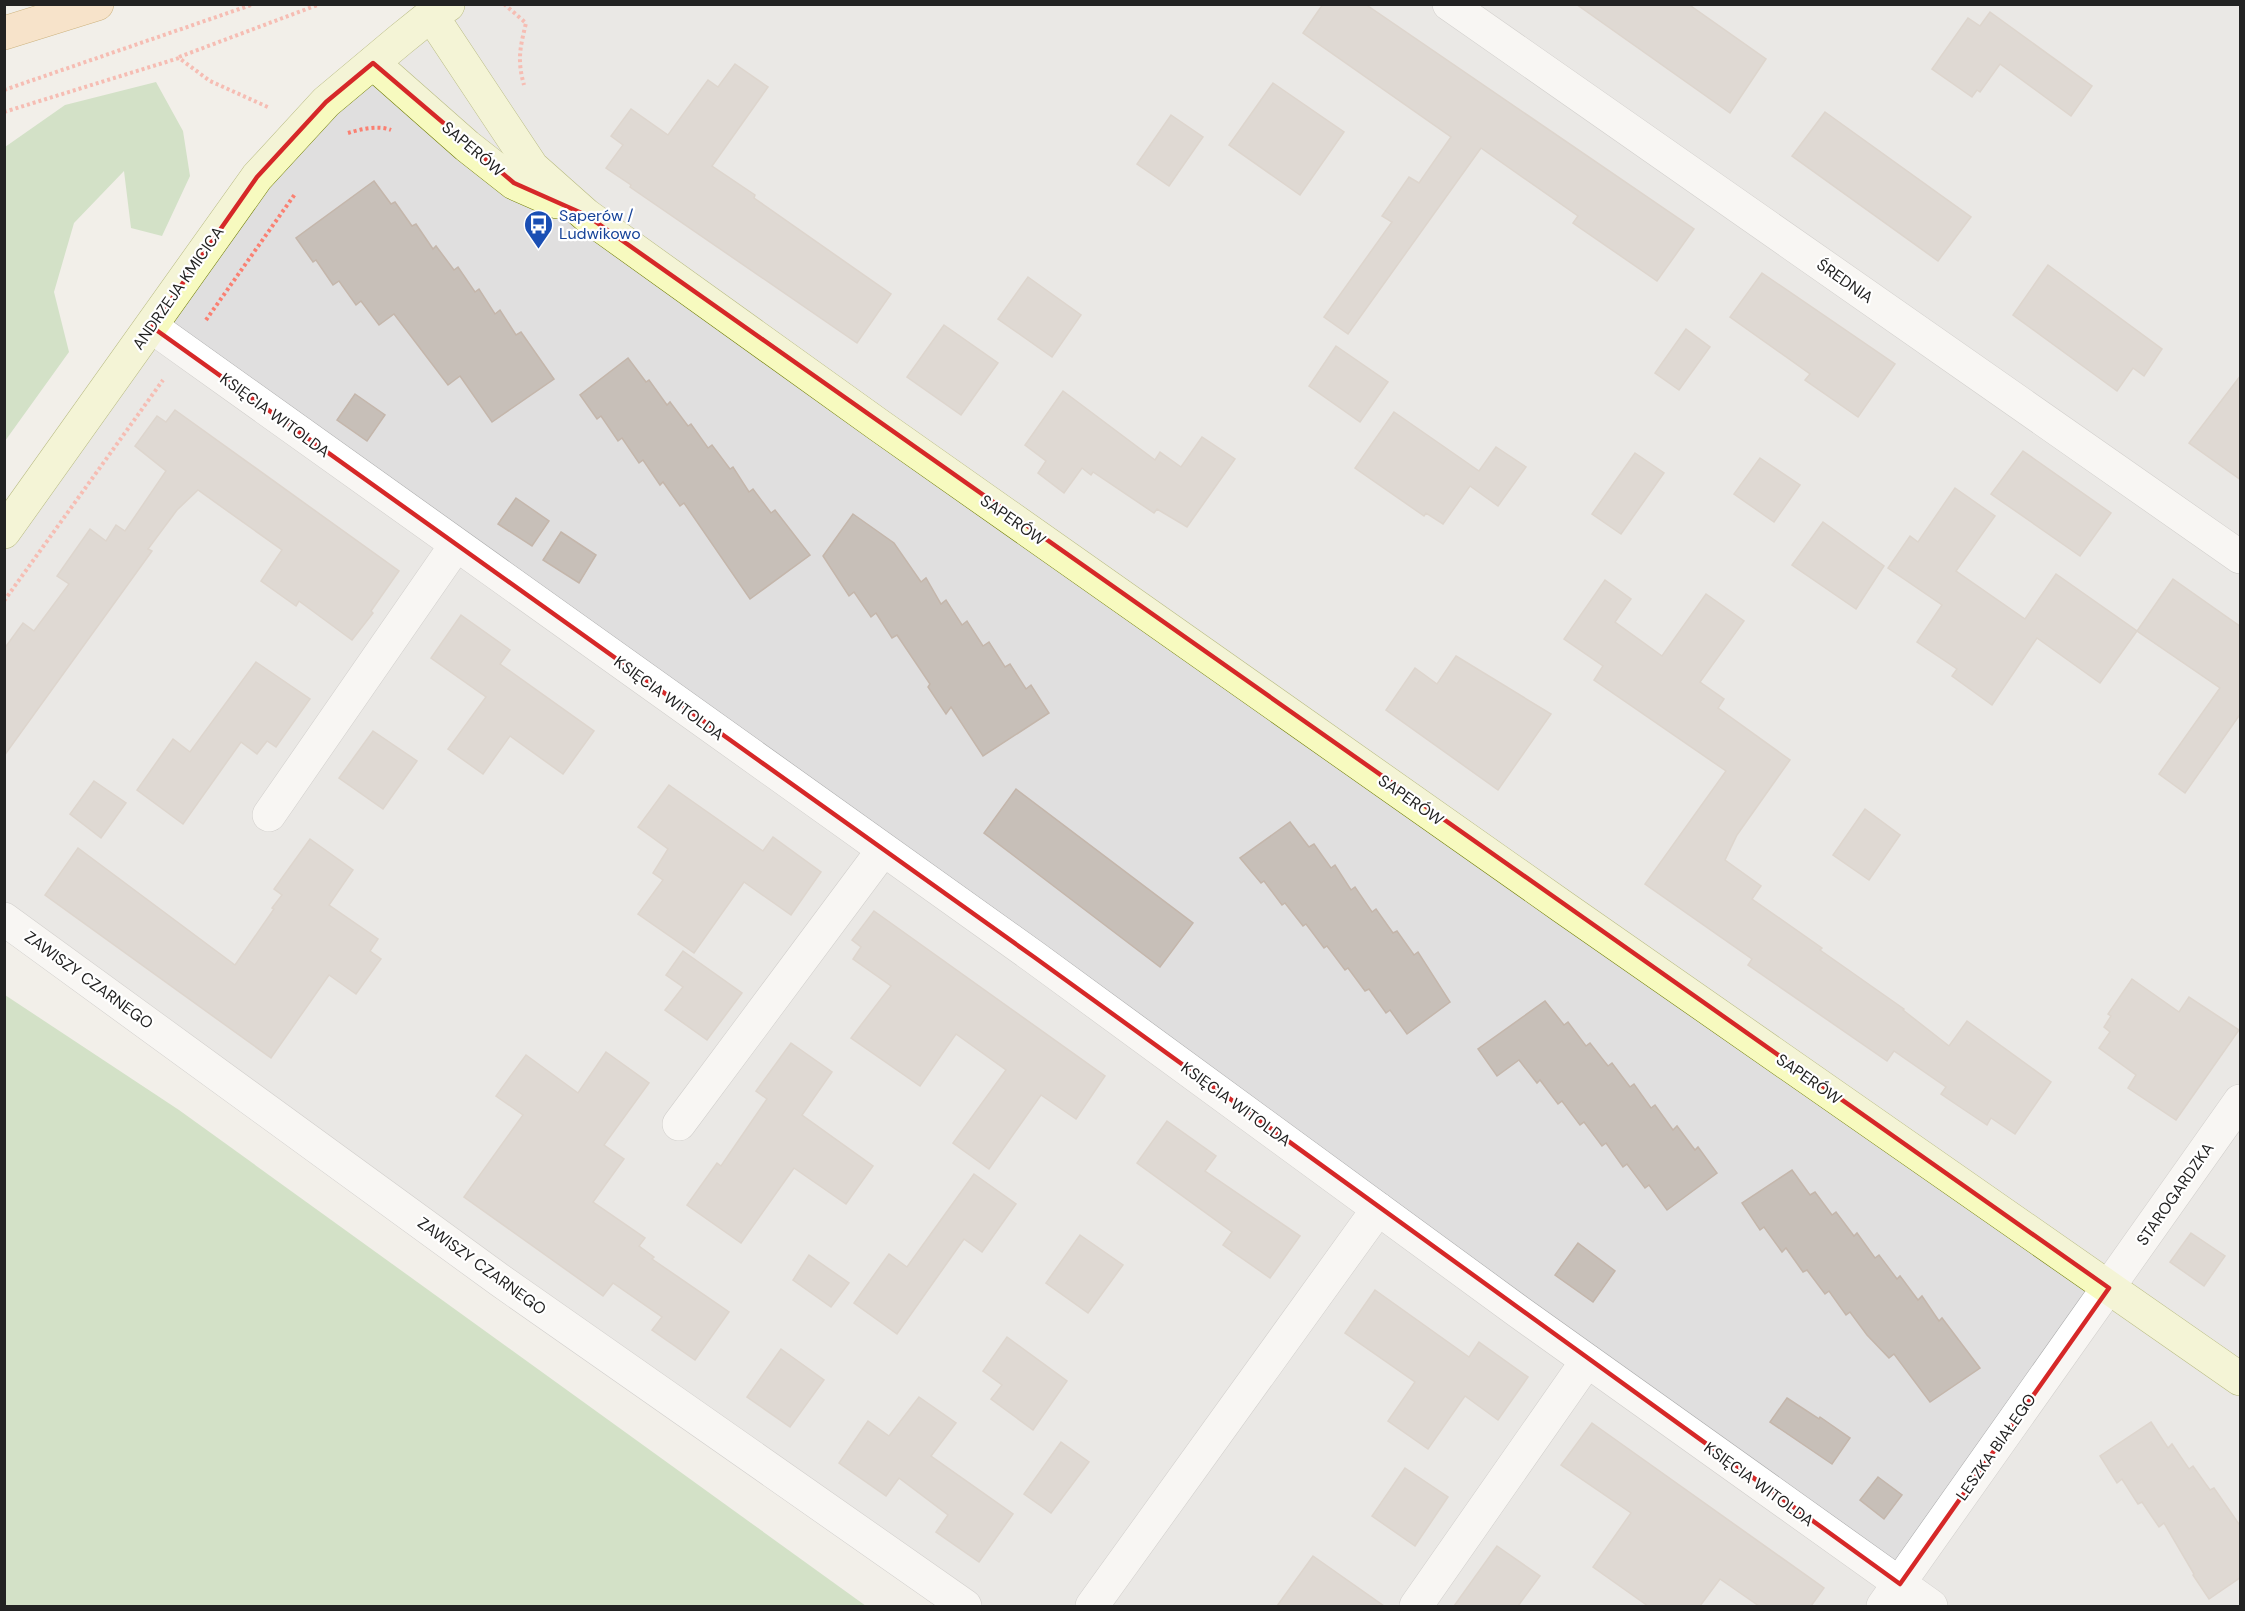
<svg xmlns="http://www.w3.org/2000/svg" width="2245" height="1611" viewBox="0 0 2245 1611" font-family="'DM Sans',sans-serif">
<rect width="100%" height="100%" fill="#f2efe9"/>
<path fill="#e0dfdf" d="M 448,5 L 2240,5 L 2240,1606 L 965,1606 L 5,918 L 5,532 L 257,177 Z"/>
<g fill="#add19e">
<path d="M 156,82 L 183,131 L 190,176 L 162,236 L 131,228 L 124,171 L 74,223 L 54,292 L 69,352 L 5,441 L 5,147 L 65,105 Z"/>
<path d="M 5,995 L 179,1110 L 866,1606 L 5,1606 Z"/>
</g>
<g fill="#c7bfb8" stroke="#c4b6ab" stroke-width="1.5">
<path d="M 1323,4 L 1365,4 L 1694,229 L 1657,281 L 1573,223 L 1578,216 L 1481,148 L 1348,334 L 1324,317 L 1392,222 L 1382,216 L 1409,177 L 1419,183 L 1451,137 L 1303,33 Z"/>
<path d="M 1576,4 L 1688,4 L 1766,59 L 1730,113 Z"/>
<path d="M 1990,12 L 2092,86 L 2071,116 L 2000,64 L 1980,92 L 1977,90 L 1972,97 L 1932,69 L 1968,18 L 1980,26 Z"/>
<path d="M 735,64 L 768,87 L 712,166 L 755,195 L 754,198 L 891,294 L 857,343 L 630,187 L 631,185 L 606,168 L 623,145 L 611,136 L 631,109 L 668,135 L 708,80 L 718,87 Z"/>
<path d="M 1273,83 L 1344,132 L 1300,195 L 1229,145 Z"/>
<path d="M 1825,112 L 1971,217 L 1938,261 L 1792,156 Z"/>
<path d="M 1171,115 L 1203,137 L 1169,186 L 1137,164 Z"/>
<path d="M 374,181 L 391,204 L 395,202 L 412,226 L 416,224 L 433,249 L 436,246 L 454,270 L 458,267 L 475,292 L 479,289 L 495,314 L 500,310 L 516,335 L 521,332 L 554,379 L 492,422 L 460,376 L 448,385 L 394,314 L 379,325 L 361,301 L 356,305 L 339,281 L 333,285 L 316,260 L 313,262 L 296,238 Z"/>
<path d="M 2048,265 L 2162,349 L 2144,376 L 2133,368 L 2117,391 L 2013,315 Z"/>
<path d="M 1762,273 L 1895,364 L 1858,417 L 1805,380 L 1810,374 L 1730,317 Z"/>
<path d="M 1028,277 L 1081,315 L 1052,357 L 998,319 Z"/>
<path d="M 944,325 L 998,363 L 961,415 L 907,377 Z"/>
<path d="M 1686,329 L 1710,347 L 1679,390 L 1655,373 Z"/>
<path d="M 1336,346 L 1388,382 L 1360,422 L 1309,386 Z"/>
<path d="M 628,358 L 646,382 L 649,380 L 667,405 L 670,402 L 688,426 L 691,424 L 708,448 L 712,445 L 730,469 L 733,467 L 749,492 L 753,489 L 771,513 L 775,510 L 810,555 L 750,599 L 684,503 L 680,506 L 663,482 L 660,485 L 643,460 L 639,463 L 622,438 L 618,441 L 601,416 L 597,419 L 580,395 Z"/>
<path d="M 2241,375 L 2241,480 L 2189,443 Z"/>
<path d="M 1063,391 L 1155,460 L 1160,452 L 1181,467 L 1202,437 L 1235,459 L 1187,527 L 1157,509 L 1154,513 L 1093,472 L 1091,475 L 1082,468 L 1064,493 L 1038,473 L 1046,461 L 1025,445 Z"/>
<path d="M 355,394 L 385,415 L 367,441 L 337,420 Z"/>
<path d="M 175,410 L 399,571 L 371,611 L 373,613 L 352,640 L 299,601 L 296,606 L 261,581 L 282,550 L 198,490 L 177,510 L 148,549 L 152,551 L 4,756 L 4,649 L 23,623 L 34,631 L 69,584 L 57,576 L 90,529 L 106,541 L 116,525 L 125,531 L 166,471 L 135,446 L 157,416 L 166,422 Z"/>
<path d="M 1394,412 L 1479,471 L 1496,447 L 1526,467 L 1498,506 L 1470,486 L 1443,524 L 1426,513 L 1424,516 L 1355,468 Z"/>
<path d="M 2023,451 L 2111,513 L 2080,556 L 1991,494 Z"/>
<path d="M 1635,453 L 1664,473 L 1621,534 L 1592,514 Z"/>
<path d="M 1760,458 L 1800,485 L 1774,522 L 1734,494 Z"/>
<path d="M 1955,488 L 1995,516 L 1956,571 L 2025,619 L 2056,574 L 2137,631 L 2100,683 L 2037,638 L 1992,705 L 1952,676 L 1957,669 L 1917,642 L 1942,605 L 1888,568 L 1910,536 L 1918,542 Z"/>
<path d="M 516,498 L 549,521 L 532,546 L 498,524 Z"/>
<path d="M 853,514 L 894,543 L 921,582 L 926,578 L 941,604 L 946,600 L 962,625 L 967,621 L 983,646 L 989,642 L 1005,667 L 1010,664 L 1026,689 L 1031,685 L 1049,713 L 983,756 L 951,707 L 946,714 L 928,687 L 930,684 L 897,635 L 892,638 L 876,613 L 871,617 L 854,592 L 849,596 L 823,556 Z"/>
<path d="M 1823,522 L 1884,566 L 1856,609 L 1792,565 Z"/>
<path d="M 561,532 L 596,555 L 579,583 L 543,560 Z"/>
<path d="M 2173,579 L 2241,627 L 2241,713 L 2185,793 L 2159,774 L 2220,688 L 2137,631 Z"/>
<path d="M 1605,580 L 1631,599 L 1615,622 L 1662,656 L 1706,594 L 1744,621 L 1700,682 L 1724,699 L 1718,708 L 1790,760 L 1737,835 L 1725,860 L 1761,886 L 1752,899 L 1822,948 L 1820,950 L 1904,1009 L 1903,1010 L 1949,1046 L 1967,1021 L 2051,1082 L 2015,1134 L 1991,1118 L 1987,1125 L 1963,1109 L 1941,1094 L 1946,1087 L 1894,1051 L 1887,1061 L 1748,965 L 1752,959 L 1645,884 L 1726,771 L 1594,680 L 1603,666 L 1564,639 Z"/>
<path d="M 461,615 L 510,650 L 500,664 L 594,731 L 563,774 L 510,736 L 483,774 L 448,749 L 486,697 L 431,658 Z"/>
<path d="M 1456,656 L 1551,714 L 1498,790 L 1386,710 L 1415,668 L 1437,684 Z"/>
<path d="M 256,662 L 310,699 L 276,747 L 267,741 L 257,754 L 241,742 L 183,824 L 137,790 L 173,739 L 190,752 Z"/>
<path d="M 373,731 L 417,761 L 383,809 L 339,778 Z"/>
<path d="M 94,781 L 126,803 L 101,838 L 70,814 Z"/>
<path d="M 669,785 L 763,851 L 773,837 L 821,872 L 791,915 L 744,882 L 694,953 L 638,914 L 663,880 L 653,873 L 668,849 L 638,827 Z"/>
<path d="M 1016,789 L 1193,923 L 1160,967 L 984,833 Z"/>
<path d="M 1865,809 L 1900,835 L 1869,880 L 1833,855 Z"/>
<path d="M 1290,822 L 1309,847 L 1314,844 L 1331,868 L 1335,865 L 1351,890 L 1355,887 L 1372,912 L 1376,909 L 1393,933 L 1397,931 L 1414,955 L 1418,952 L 1450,1002 L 1407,1034 L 1390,1010 L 1386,1013 L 1369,989 L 1365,991 L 1348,968 L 1345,970 L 1327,946 L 1324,948 L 1306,924 L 1303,926 L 1285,903 L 1282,905 L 1264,881 L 1261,883 L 1240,858 Z"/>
<path d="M 310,839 L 353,870 L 329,905 L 378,939 L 370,951 L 381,959 L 356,994 L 329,975 L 271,1058 L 45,895 L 78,848 L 235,965 L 274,909 L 272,908 L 282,895 L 274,889 Z"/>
<path d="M 874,911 L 1105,1076 L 1076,1119 L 1041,1095 L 989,1169 L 953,1143 L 1006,1070 L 956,1034 L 920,1086 L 851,1038 L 891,986 L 853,959 L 861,947 L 852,940 Z"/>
<path d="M 683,951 L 742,993 L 707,1040 L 665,1010 L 683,987 L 666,975 Z"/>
<path d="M 2132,979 L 2179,1012 L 2189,997 L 2239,1030 L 2176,1120 L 2128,1088 L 2136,1075 L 2099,1048 L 2110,1032 L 2104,1027 L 2111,1016 L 2108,1014 Z"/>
<path d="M 1545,1001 L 1564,1025 L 1568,1022 L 1586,1046 L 1590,1043 L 1608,1066 L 1612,1063 L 1630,1087 L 1634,1084 L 1651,1108 L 1655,1105 L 1673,1130 L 1677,1126 L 1695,1150 L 1698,1147 L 1717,1173 L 1667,1210 L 1649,1185 L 1645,1188 L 1627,1164 L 1623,1167 L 1606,1143 L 1602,1146 L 1584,1122 L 1580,1125 L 1562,1101 L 1558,1104 L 1540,1080 L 1537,1083 L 1519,1060 L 1497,1076 L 1478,1049 Z"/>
<path d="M 791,1043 L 832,1072 L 802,1115 L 873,1166 L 846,1204 L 794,1168 L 741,1243 L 687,1205 L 717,1163 L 721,1166 L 767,1099 L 756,1091 Z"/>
<path d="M 606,1052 L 649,1083 L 604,1145 L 624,1159 L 593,1202 L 645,1238 L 639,1246 L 654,1257 L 652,1259 L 729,1312 L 695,1360 L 652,1330 L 662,1317 L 613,1283 L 603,1296 L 464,1197 L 523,1115 L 496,1096 L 526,1055 L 578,1093 Z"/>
<path d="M 1167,1121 L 1216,1156 L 1205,1171 L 1300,1236 L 1270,1278 L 1223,1245 L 1232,1232 L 1137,1163 Z"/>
<path d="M 1792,1170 L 1810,1195 L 1815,1192 L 1832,1215 L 1836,1212 L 1854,1236 L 1857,1233 L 1875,1258 L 1879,1255 L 1897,1279 L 1900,1276 L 1918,1300 L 1922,1296 L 1939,1321 L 1942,1318 L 1980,1368 L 1930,1402 L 1894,1354 L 1889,1358 L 1867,1335 L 1850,1312 L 1846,1315 L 1829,1291 L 1825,1294 L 1807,1270 L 1803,1272 L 1786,1248 L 1782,1252 L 1764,1227 L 1760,1230 L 1742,1203 Z"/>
<path d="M 974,1174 L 1016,1204 L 982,1252 L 964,1239 L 897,1334 L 854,1303 L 889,1254 L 907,1267 Z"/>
<path d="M 2191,1233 L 2225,1256 L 2204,1286 L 2170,1262 Z"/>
<path d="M 1080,1235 L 1123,1265 L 1088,1313 L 1046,1283 Z"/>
<path d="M 1578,1243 L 1615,1271 L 1593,1302 L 1555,1275 Z"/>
<path d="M 809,1255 L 849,1283 L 831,1307 L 793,1280 Z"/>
<path d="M 1375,1290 L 1469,1357 L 1479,1342 L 1528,1377 L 1498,1420 L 1465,1396 L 1428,1449 L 1388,1421 L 1415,1382 L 1345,1333 Z"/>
<path d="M 1007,1337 L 1067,1381 L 1033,1430 L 991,1399 L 1002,1385 L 983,1371 Z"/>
<path d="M 781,1349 L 824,1380 L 790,1427 L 747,1397 Z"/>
<path d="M 919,1397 L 956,1423 L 931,1456 L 1013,1514 L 979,1562 L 936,1532 L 948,1515 L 899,1478 L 886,1496 L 839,1463 L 868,1421 L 889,1436 Z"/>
<path d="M 1787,1398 L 1819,1419 L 1820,1417 L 1850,1438 L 1832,1464 L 1770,1422 Z"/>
<path d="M 2151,1422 L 2168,1448 L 2172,1444 L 2189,1469 L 2193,1466 L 2210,1490 L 2214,1488 L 2241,1527 L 2241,1577 L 2209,1599 L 2193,1575 L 2194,1574 L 2164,1523 L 2159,1527 L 2142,1502 L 2138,1504 L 2122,1479 L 2117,1483 L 2100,1456 Z"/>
<path d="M 1592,1423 L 1824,1588 L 1811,1606 L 1759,1606 L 1720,1579 L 1700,1606 L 1648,1606 L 1593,1567 L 1631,1513 L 1561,1465 Z"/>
<path d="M 1061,1442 L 1089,1462 L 1051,1513 L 1024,1494 Z"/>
<path d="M 1405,1468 L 1448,1497 L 1415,1546 L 1372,1516 Z"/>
<path d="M 1878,1477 L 1902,1495 L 1884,1519 L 1860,1500 Z"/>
<path d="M 1497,1546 L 1540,1576 L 1518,1606 L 1454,1606 Z"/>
<path d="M 1313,1556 L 1384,1606 L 1277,1606 Z"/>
</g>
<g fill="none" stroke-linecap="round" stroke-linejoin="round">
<defs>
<g id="street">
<path d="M 1449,4 L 2240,557"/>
<path d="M 152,327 L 1034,957 L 1519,1312 L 1931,1606"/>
<path d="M 269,815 L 456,545"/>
<path d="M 4,919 L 501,1281 L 965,1606"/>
<path d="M 679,1124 L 883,850"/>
<path d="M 1092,1606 L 1378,1209"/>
<path d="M 1416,1606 L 1587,1361"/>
<path d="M 1883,1606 L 2240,1101"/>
</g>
<g id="secondary">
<path d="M 431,15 L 532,167 L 586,215 L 880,426 L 1563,907 L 2240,1379"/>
<path d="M 373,63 L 467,146 L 514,183 L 557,202"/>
<path d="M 4,532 L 257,177 L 326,102 L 400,40 L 431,15 L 448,5"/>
</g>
<path id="primary" d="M 4,33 L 97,4"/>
</defs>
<use href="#street" stroke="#a9a9a9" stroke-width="34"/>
<use href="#secondary" stroke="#707d05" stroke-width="34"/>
<use href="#primary" stroke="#a06b00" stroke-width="34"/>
<g stroke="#fa8072" stroke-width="4" stroke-dasharray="3 3" stroke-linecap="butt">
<path d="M 504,4 L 526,23 C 520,48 517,60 524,85"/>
<path d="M 179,57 L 320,4"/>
<path d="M 4,90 L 254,4"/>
<path d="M 4,112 L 179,58 L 210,81 L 270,108"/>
<path d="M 348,133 C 361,129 378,125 391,130"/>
<path d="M 206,320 L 295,194"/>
<path d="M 4,601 L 163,380"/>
</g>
<use href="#street" stroke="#fff" stroke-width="33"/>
<use href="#secondary" stroke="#f7fabf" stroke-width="33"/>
<use href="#primary" stroke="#fcd6a4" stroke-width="33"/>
</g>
<path d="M0 0H2245V1611H0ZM 373,63 L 514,183 L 586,215 L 2109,1288 L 1900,1584 L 1034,957 L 152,327 L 257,177 L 326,102 Z" fill="#f2efe9" fill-opacity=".55" fill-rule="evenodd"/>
<path fill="none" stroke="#d62828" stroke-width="4.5" stroke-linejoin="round" d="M 373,63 L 514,183 L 586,215 L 2109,1288 L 1900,1584 L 1034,957 L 152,327 L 257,177 L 326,102 Z"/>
<defs>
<symbol id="bus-pin" viewBox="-11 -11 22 30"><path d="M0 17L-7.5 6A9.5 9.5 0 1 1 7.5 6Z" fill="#1a4fb4" stroke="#fff"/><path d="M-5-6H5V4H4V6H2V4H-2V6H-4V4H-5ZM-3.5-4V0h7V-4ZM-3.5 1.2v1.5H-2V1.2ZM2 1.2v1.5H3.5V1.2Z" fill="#fff"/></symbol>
</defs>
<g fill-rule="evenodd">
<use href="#bus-pin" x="522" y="208" width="33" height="45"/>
</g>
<g text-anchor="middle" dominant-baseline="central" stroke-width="4.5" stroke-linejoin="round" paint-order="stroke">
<g font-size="16" fill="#222" stroke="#fff">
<text transform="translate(473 149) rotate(40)">SAPERÓW</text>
<text transform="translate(1845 281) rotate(35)">ŚREDNIA</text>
<text transform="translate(178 288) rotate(-55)">ANDRZEJA KMICICA</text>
<text transform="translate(275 415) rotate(36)">KSIĘCIA WITOLDA</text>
<text transform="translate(1013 520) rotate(35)">SAPERÓW</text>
<text transform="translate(669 698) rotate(36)">KSIĘCIA WITOLDA</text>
<text transform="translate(1411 800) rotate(35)">SAPERÓW</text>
<text transform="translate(89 980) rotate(36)">ZAWISZY CZARNEGO</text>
<text transform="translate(1809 1079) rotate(35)">SAPERÓW</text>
<text transform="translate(1236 1104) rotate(36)">KSIĘCIA WITOLDA</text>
<text transform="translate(2175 1194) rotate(-55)">STAROGARDZKA</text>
<text transform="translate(482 1266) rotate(36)">ZAWISZY CZARNEGO</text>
<text transform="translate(1996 1447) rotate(-55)">LESZKA BIAŁEGO</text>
<text transform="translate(1759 1484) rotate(36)">KSIĘCIA WITOLDA</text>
</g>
<g font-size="16" fill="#164399" stroke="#fff" text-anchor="start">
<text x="559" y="215">Saperów /<tspan x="559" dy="18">Ludwikowo</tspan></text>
</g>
</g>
<rect width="2245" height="1611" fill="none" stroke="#222222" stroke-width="12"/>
</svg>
